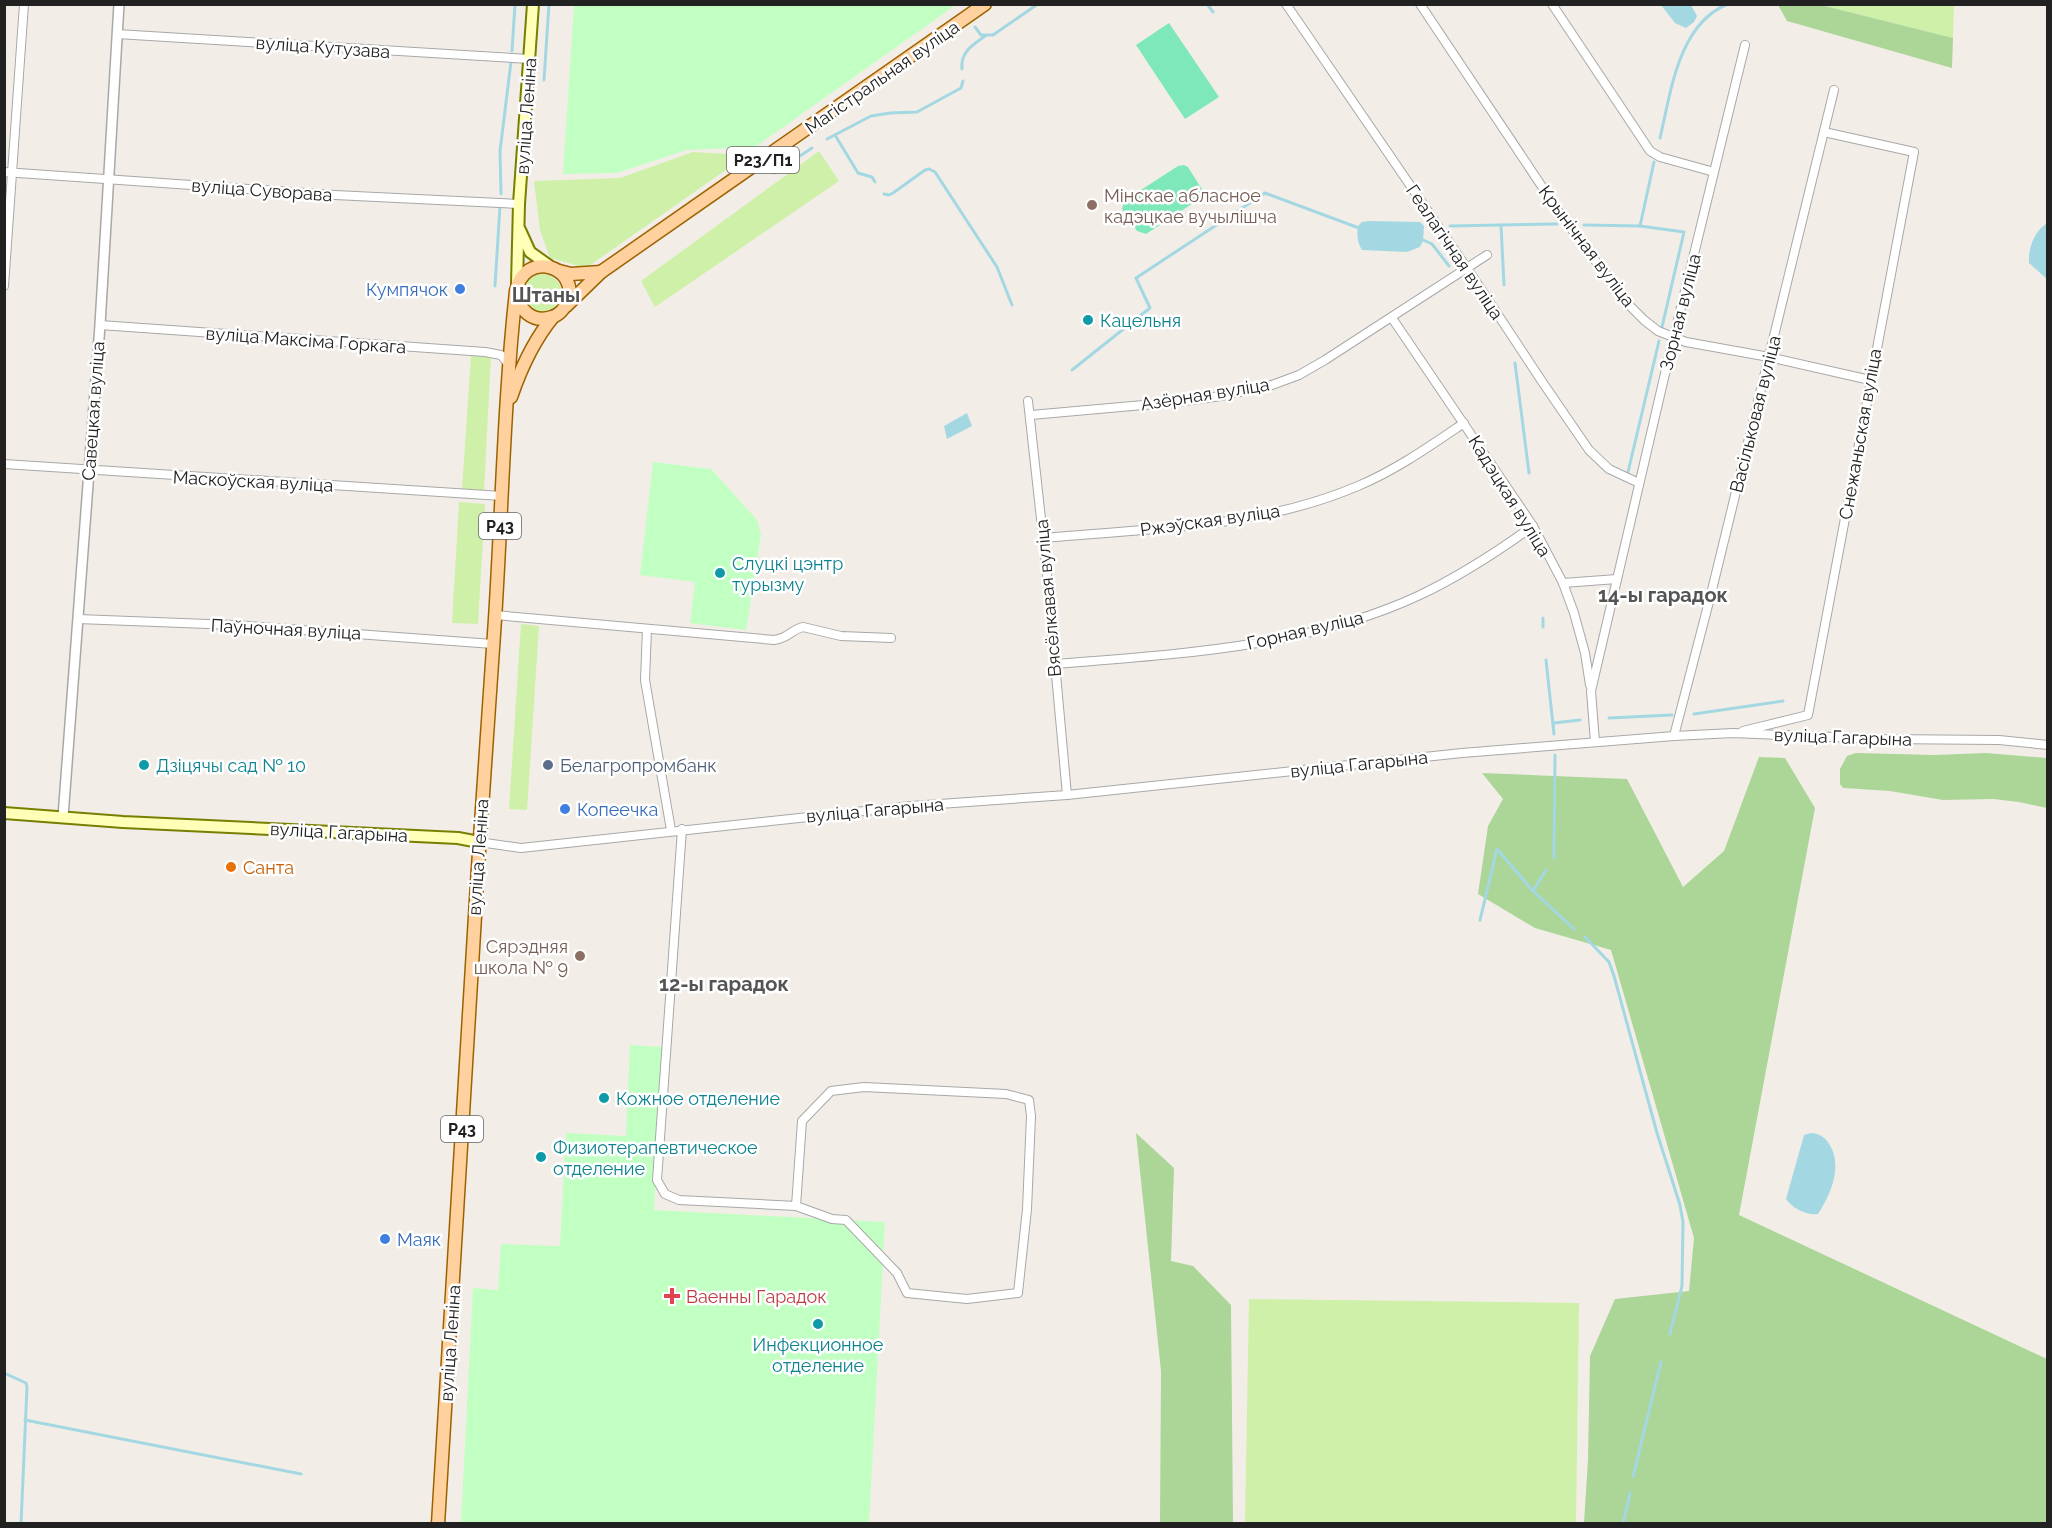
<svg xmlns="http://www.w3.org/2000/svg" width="2052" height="1528" viewBox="0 0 2052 1528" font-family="Raleway,sans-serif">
<rect width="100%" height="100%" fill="#f2eee7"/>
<g fill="#cff0a8">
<path d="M 1821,5 L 1954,5 L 1953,38 Z"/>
<path d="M 819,151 L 839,181 L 655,307 L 641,281 Z"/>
<path d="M 693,152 L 747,155 L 586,268 L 550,258 L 540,230 L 534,181 L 620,178 Z"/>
<circle cx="542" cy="294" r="20"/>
<path d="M 471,356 L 491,357 L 484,491 L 462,489 Z"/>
<path d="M 459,502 L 485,504 L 478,624 L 452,623 Z"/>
<path d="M 521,624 L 539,626 L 527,810 L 509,809 Z"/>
<path d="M 1249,1299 L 1579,1303 L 1576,1523 L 1245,1523 Z"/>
</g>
<g fill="#acd598">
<path d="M 1778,5 L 1821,5 L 1953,38 L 1952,68 L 1787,21 Z"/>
<path d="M 1856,753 L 1935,755 L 1986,753 L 2047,758 L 2047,808 L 2019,802 L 1993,799 L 1943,800 L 1890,791 L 1843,788 L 1840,784 L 1840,769 L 1847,756 Z"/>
<path d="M 1759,757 L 1785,758 L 1815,808 L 1739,1215 L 2047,1359 L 2047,1523 L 1584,1523 L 1588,1460 L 1590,1356 L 1615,1299 L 1689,1291 L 1694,1238 L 1611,950 L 1535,928 L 1478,894 L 1488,826 L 1503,799 L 1482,773 L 1627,779 L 1683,887 L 1724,851 Z"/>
<path d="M 1136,1133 L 1174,1168 L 1171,1261 L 1193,1266 L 1231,1305 L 1233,1523 L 1160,1523 L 1161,1371 Z"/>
</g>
<g fill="#c1ffc3">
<path d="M 952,5 L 953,7 L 755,147 L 687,150 L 617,173 L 563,174 L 574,5 Z"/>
<path d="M 653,462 L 711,469 L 757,520 L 761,535 L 746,630 L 690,623 L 695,582 L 640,575 Z"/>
<path d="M 630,1045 L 663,1047 L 654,1210 L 885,1222 L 869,1523 L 461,1524 L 473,1288 L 498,1290 L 501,1244 L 560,1246 L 566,1133 L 626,1136 Z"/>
</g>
<g fill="#7ee8ba">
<path d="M 1169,23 L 1219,97 L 1185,119 L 1136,45 Z"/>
<path d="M 1184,165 L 1188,167 L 1203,191 L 1201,198 L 1146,234 L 1137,231 L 1122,209 L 1124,201 L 1178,166 Z"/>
</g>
<g fill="#a3d8e3">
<path d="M 1661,5 L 1691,5 L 1697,16 L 1694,22 L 1686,28 L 1675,23 Z"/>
<path d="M 1369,221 L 1420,222 L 1424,226 L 1423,241 L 1420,247 L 1407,252 L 1362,250 C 1357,242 1357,235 1358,226 L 1362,222 Z"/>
<path d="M 2047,223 L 2047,279 L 2029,263 C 2028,248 2034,232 2047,223 Z"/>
<path d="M 967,413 L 972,426 L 947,439 L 944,426 Z"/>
<path d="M 1811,1133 C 1822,1134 1827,1139 1832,1149 C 1841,1171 1830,1195 1818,1214 C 1807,1216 1792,1208 1786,1199 L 1804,1135 Z"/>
</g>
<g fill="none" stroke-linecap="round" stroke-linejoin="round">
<g stroke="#a3d8e3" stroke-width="3">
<path d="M 1207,4 L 1213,12"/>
<path d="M 975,27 L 981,35 L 993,35 L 1038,4"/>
<path d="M 512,51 L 515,4"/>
<path d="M 962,69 C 960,52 973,45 985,36"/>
<path d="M 544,80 L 549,4"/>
<path d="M 835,135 L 858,173 L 872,177 L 875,182"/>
<path d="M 1660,138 C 1671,92 1678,24 1728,4"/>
<path d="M 827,139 L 871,116 L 890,113 L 917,112 L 961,88 L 963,81"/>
<path d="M 774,173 L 812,148"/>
<path d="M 501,194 L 500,151 L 511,62"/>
<path d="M 884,194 L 889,195 L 893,193 L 925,170 L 929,169 L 935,172 L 997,267 L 1012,305"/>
<path d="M 1501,225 L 1504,285"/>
<path d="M 1584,225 L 1640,226 L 1684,232 L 1662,327"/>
<path d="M 1450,226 L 1557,224"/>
<path d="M 1640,226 L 1654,162"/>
<path d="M 1421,239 L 1432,244 L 1449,266"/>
<path d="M 495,286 L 500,206"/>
<path d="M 1515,363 L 1529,473"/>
<path d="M 1072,370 L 1150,308 L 1136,278 L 1265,193 L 1359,228"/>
<path d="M 1628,472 L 1659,341"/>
<path d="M 1543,618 L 1543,627"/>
<path d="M 1546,660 L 1554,734"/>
<path d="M 1694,714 L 1783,701"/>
<path d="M 1609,718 L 1672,715"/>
<path d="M 1554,723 L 1580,720"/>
<path d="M 1554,858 L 1555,755"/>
<path d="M 1533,891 L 1574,929"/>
<path d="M 1480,920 L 1497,849 L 1533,891 L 1546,870"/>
<path d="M 1585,937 L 1609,962 L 1614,976 L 1657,1133 L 1680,1205 L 1683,1222 L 1682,1286 L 1670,1334"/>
<path d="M 4,1373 L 26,1383 L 27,1387 L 21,1524"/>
<path d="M 25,1420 L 301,1474"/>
<path d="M 1633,1477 L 1661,1362"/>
<path d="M 1623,1524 L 1630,1493"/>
</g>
<defs>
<g id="minor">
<path d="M 1286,4 L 1475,280 L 1543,383 L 1589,450 L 1609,469 L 1639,483"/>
<path d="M 1420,4 L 1561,215 L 1627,303 L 1644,320 L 1658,331 L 1686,342 L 1769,357 L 1870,380"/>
<path d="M 1552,4 L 1650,151 L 1660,157 L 1714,172"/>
<path d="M 117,34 L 530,59"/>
<path d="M 4,172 L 335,195 L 519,204"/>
<path d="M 4,286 L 24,4"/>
<path d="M 1392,318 L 1533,526 L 1563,583 L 1574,613 L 1585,653 L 1590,685"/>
<path d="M 100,325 L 485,352 L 501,355 L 509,365"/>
<path d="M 1028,401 L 1046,564 L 1067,795"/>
<path d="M 1031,415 L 1177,402 L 1221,396 L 1272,385 L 1299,375 L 1325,360 L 1487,255"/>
<path d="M 4,464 L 502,496"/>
<path d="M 1043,538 C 1150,528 1257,529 1358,486 C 1396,470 1430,446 1464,423"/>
<path d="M 1563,583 L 1617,579"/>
<path d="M 495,615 L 774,640 C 790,638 790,630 803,627 L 841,636 L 891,638"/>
<path d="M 78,619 L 234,625 L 493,644"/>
<path d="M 647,629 L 645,680 L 671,830"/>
<path d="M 1055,664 C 1177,654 1307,648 1420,595 C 1460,576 1497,552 1533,526"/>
<path d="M 1743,731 L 1808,715 L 1914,152 L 1824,132"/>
<path d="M 1674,736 L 1711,594 L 1834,90"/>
<path d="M 1595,742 L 1591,691 L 1667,365 L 1745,45"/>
<path d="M 682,829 L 657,1180 L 665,1194 L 679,1200 L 796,1206 L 832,1219 L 846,1220 L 897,1273 L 907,1293 L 967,1299 L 1018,1293 L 1027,1209 L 1031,1116 L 1029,1100 L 1006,1094 L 864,1087 L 831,1091 L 802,1121 L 796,1206"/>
<path d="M 479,842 L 521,848 L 911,806 L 1067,795 L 1462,753 L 1674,736 L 1733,733 L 1881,739 L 1999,740 L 2048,745"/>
</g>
<path id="tertiary" d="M 63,817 L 100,325 L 119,4"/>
<g id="secondary">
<path d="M 520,230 L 530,252 L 551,267"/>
<path d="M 517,284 L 519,204 L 533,4"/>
<path d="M 4,813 L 123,822 L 458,838 L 479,842"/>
</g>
<g id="primary">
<path d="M 559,271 L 571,274 L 601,272"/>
<path d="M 566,306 L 601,272 L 985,4"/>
<path d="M 511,397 C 521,368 533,341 553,317"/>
<path d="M 438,1524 C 453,1305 463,1086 478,867 C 483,784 490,702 495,619 C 502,510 504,400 516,291 C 524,250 579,265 568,301 C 565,308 559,315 552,317 C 532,324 518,309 516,291"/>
</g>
</defs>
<use href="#minor" stroke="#a8a8a8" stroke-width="10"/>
<use href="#tertiary" stroke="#a8a8a8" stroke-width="12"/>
<use href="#secondary" stroke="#787f00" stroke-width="14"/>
<use href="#primary" stroke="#9d6200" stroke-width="15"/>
<use href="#minor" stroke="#fff" stroke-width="8"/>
<use href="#tertiary" stroke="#fff" stroke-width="9"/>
<use href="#secondary" stroke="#ffffb7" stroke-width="10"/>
<use href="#primary" stroke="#ffd19e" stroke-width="12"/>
</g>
<g fill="#8d6e63" stroke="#fff" stroke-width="2">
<circle cx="1092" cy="205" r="6"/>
<circle cx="580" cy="956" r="6"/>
</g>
<g fill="#3f7fe0" stroke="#fff" stroke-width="2">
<circle cx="460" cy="289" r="6"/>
<circle cx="565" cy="809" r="6"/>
<circle cx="385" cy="1239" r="6"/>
</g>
<g fill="#0f9aa8" stroke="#fff" stroke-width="2">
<circle cx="1088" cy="320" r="6"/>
<circle cx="720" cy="573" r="6"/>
<circle cx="144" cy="765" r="6"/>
<circle cx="604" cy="1098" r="6"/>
<circle cx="541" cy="1157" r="6"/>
<circle cx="818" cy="1324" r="6"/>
</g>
<circle fill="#5c6f8a" stroke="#fff" stroke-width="2" cx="548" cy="765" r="6"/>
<circle fill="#e8710a" stroke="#fff" stroke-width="2" cx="231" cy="867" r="6"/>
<path fill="#e0444e" stroke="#fff" stroke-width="2" d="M669 1287h6v6h6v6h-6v6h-6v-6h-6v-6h6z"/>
<g text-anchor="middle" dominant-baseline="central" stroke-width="5" stroke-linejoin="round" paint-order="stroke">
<g fill="#fff" stroke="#646464" stroke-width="1.5">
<rect x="727" y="147" width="72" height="26" rx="4.5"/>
<rect x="479" y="513" width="42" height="26" rx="4.5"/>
<rect x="441" y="1116" width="42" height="26" rx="4.5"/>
</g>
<g font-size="16" font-weight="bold" fill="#212121">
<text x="763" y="160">Р23/П1</text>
<text x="500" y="526">Р43</text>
<text x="462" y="1129">Р43</text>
</g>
<g font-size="18" fill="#212121" stroke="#fff">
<text transform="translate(323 47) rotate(4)">вуліца Кутузава</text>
<text transform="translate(882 77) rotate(-35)">Магістральная вуліца</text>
<text transform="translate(526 116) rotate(-86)">вуліца Леніна</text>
<text transform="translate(262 190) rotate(4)">вуліца Суворава</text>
<text transform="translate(1587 246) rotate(53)">Крынічная вуліца</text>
<text transform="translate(1455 252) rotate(56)">Геалагічная вуліца</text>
<text transform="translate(1680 312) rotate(-76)">Зорная вуліца</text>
<text transform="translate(306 340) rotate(4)">вуліца Максіма Горкага</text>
<text transform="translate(1205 394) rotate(-9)">Азёрная вуліца</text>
<text transform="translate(93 411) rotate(-86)">Савецкая вуліца</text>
<text transform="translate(1755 414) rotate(-76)">Васільковая вуліца</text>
<text transform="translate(1860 434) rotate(-80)">Снежаньская вуліца</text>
<text transform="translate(253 481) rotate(3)">Маскоўская вуліца</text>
<text transform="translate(1510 496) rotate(58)">Кадэцкая вуліца</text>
<text transform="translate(1210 520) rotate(-8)">Ржэўская вуліца</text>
<text transform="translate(1048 598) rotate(-95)">Вясёлкавая вуліца</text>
<text transform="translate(286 629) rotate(3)">Паўночная вуліца</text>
<text transform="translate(1305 630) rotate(-13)">Горная вуліца</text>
<text transform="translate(1843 737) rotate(2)">вуліца Гагарына</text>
<text transform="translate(1359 764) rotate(-6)">вуліца Гагарына</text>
<text transform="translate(875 810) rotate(-5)">вуліца Гагарына</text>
<text transform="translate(339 832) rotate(3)">вуліца Гагарына</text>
<text transform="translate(478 857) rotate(-86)">вуліца Леніна</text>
<text transform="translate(450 1343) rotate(-86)">вуліца Леніна</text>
</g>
<g font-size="18" fill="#785e54" stroke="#fff" text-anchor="start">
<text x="1104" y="195">Мінскае абласное<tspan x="1104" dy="21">кадэцкае вучылішча</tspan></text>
<text x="568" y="946" text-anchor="end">Сярэдняя<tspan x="568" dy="21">школа № 9</tspan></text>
</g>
<g font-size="18" fill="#366cbe" stroke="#fff" text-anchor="start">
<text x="448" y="289" text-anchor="end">Кумпячок</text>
<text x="577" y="809">Копеечка</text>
<text x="397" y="1239">Маяк</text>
</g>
<g font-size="18" fill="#0d838f" stroke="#fff" text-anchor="start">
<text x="1100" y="320">Кацельня</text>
<text x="732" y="563">Слуцкі цэнтр<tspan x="732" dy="21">турызму</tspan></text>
<text x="156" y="765">Дзіцячы сад № 10</text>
<text x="616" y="1098">Кожное отделение</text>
<text x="553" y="1147">Физиотерапевтическое<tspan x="553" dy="21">отделение</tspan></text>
<text x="818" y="1344" text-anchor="middle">Инфекционное<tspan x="818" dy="21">отделение</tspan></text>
</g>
<g font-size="18" fill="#4e5e75" stroke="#fff" text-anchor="start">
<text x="560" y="765">Белагропромбанк</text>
</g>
<g font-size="18" fill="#c56008" stroke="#fff" text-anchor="start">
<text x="243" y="867">Санта</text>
</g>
<g font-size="18" fill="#be3a42" stroke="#fff" text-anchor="start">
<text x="686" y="1296">Ваенны Гарадок</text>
</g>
<g font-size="20" font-weight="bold" fill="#545454" stroke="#fff">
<text x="546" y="295">Штаны</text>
<text x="1663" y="595">14-ы гарадок</text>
<text x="724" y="984">12-ы гарадок</text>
</g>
</g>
<rect width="2052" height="1528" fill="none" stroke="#212121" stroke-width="12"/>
</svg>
